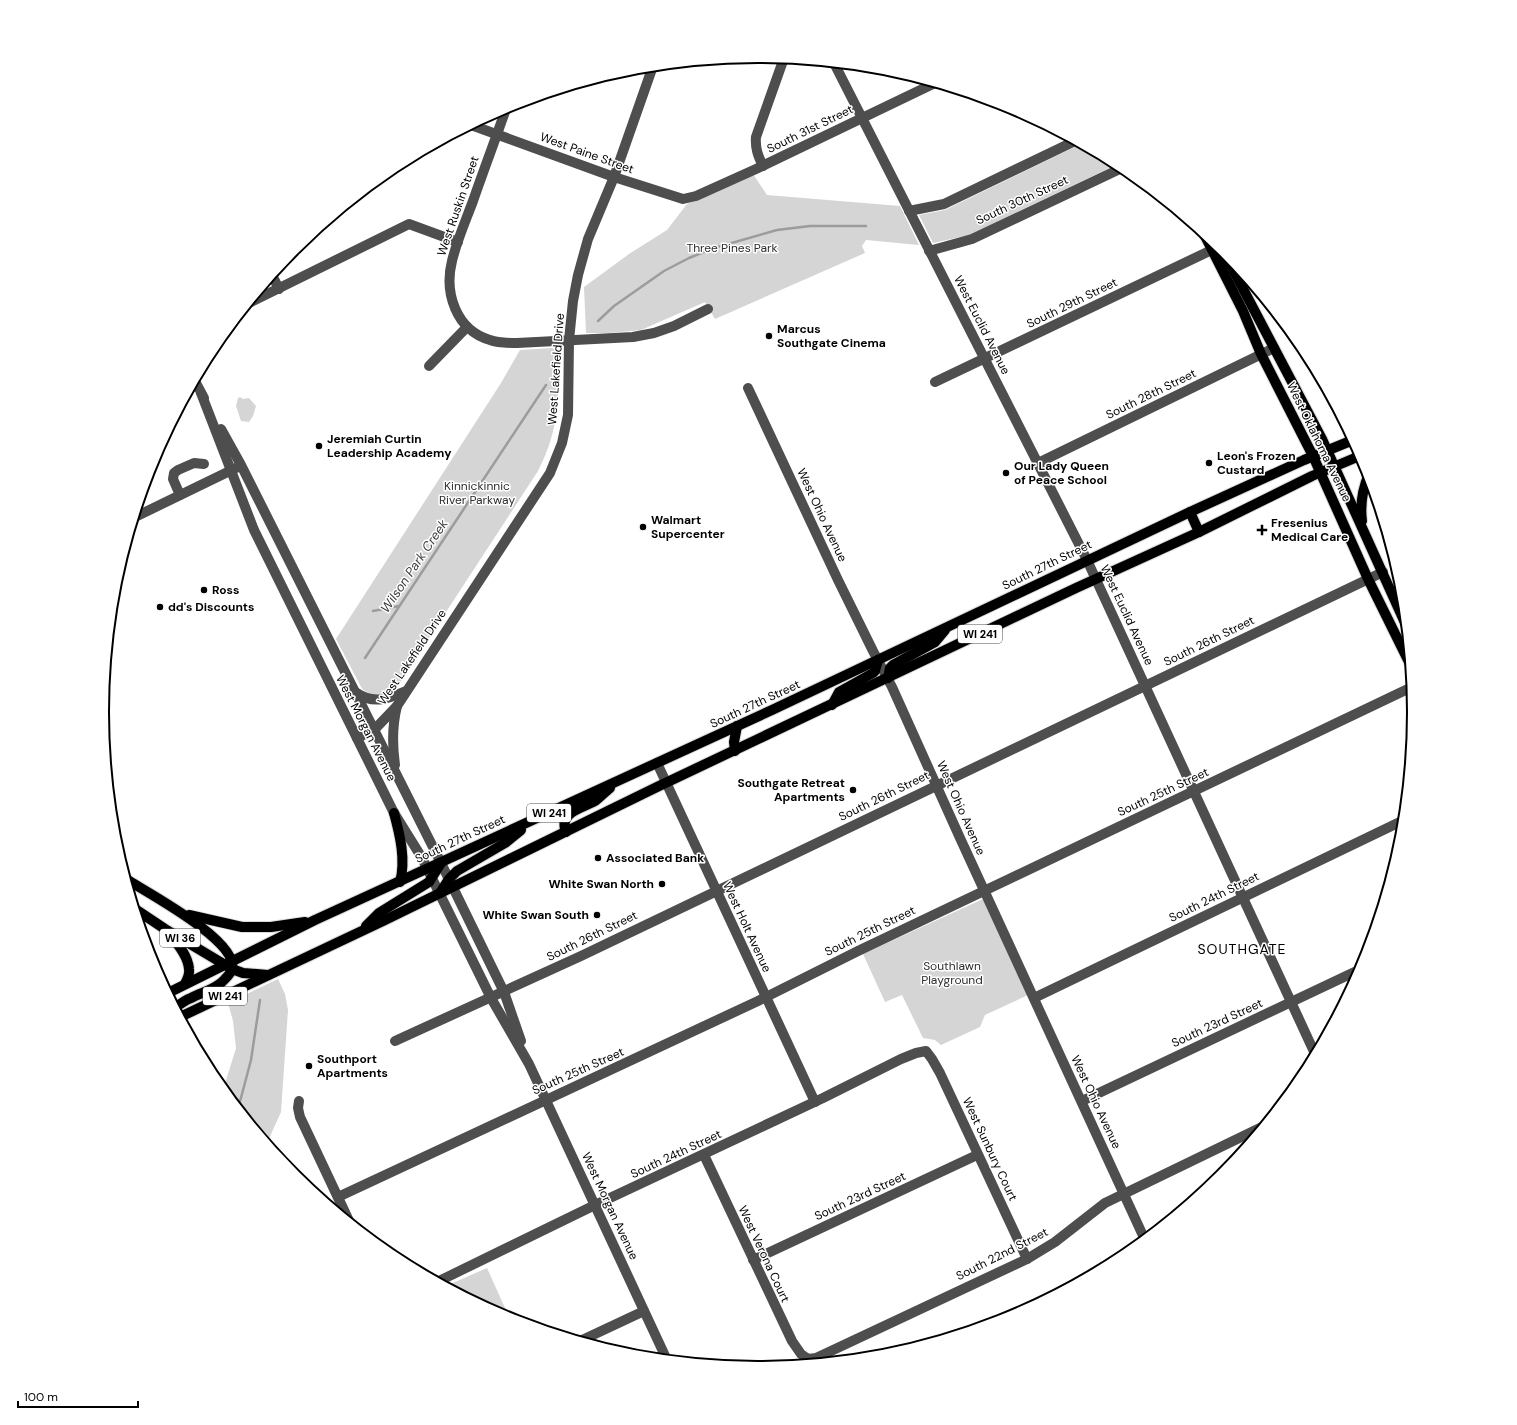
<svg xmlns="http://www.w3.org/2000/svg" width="1517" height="1425" viewBox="0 0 1517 1425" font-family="'DM Sans',sans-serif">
<rect width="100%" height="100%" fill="#fff"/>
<g fill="#d5d5d5">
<path d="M 1081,144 L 1118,164 L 969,235 L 933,243 L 919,215 L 945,210 Z"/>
<path d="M 753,174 L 767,195 L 900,206 L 919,245 L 866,240 L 862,246 L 865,253 L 715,319 L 705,302 L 641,330 L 609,333 L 586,333 L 584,287 L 629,254 L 667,230 L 687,204 Z"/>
<path d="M 552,348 L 557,350 L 559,354 C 558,400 560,428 538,471 L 397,687 L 385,695 L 373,695 L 363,690 L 360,685 L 336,639 L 501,383 L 520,350 Z"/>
<path d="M 240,397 L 243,399 L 249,398 L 256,406 L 253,416 L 249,422 L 241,421 L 236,406 L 238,398 Z"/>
<path d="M 983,899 L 1028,995 L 985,1015 L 980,1027 L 941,1045 L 935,1040 L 923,1038 L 902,995 L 885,1002 L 863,954 Z"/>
<path d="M 278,979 L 285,994 L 288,1010 L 281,1112 L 267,1143 L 223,1090 L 236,1048 L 233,1021 L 228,1003 Z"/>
<path d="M 487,1268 L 510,1319 L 509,1319 L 446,1286 Z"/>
</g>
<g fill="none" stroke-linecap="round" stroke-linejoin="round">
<g stroke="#9c9c9c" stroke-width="2.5">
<path d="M 598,321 L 614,306 L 664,271 L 689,258 L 714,248 L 777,230 L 810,226 L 866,226"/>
<path d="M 373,611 L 399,606"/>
<path d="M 365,658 L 546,385"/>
<path d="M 238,1109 L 251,1060 L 260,1000"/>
</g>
<defs>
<g id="major">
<path d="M 1203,232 L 1243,311 L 1261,354 L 1313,456 L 1368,579 L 1410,664"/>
<path d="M 1221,247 L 1322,439 L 1406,625"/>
<path d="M 1190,512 L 1199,532"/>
<path d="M 1362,521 C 1360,505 1362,490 1369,474"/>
<path d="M 888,678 L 890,668 L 893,665 L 935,642 L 945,630"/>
<path d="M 832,705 L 839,692 L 873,673 L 875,671 L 878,660"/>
<path d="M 735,751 L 734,742 L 737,726"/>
<path d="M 394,813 C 400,835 406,860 400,882"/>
<path d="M 566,832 C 558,812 583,808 595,801 C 600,797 605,792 610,788"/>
<path d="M 126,879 C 146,892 239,941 232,969 C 231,972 227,977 225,979 C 217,989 202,992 191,998 C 185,1000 180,1004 175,1008"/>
<path d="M 440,893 L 449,879 L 457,871 L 505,843 L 521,830"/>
<path d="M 135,909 L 165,929 L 232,969 L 243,973 L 268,975"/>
<path d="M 189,915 L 242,927 L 271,927 L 305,922"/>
<path d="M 366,926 L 379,913 L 429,882 L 441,863"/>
<path d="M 170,935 C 178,944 188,956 189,969 C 190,974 187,980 185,984"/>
<path d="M 168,993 L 315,920 L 772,710 L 1190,512 L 1304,460 L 1353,440"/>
<path d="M 180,1017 L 383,921 L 657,787 L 1076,588 L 1199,532 L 1312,476 L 1362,455"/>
</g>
</defs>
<use href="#major" stroke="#dbdbdb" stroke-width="12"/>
<g stroke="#4e4e4e" stroke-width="10">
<path d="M 834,63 L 1087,560 L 1316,1056"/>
<path d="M 507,106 C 496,138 484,169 473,201 C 466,220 457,240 452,261 C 444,293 456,330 490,340 C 498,343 508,343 517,343 L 633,337 L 654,333 L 674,326 L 708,309"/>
<path d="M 471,125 L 614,177 L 683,199 L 696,196 L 756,169 L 935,83"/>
<path d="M 763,166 C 758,156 755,148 756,137 L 784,58"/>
<path d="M 909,211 L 944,204 L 1075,141"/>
<path d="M 929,251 L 972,239 L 1124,167"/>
<path d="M 272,275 L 279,289"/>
<path d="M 249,303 L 409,224 L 458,242"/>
<path d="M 429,366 L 467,327"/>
<path d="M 195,381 L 204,398"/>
<path d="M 935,382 L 1220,246"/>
<path d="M 748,388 L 838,580 L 873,651 L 892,687 L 960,838 L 1145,1240"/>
<path d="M 201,393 L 254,530 L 394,813 L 422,858 L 491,998 L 529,1064 L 667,1360"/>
<path d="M 221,429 L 241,465 L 441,863 L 504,992 L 521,1041"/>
<path d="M 1038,463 L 1274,348"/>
<path d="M 180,495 L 173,479 L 174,473 L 178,470 L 194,463 L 204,464"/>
<path d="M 135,517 L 238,467"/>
<path d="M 355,692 C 374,705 387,699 406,691"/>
<path d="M 357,738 L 374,730 L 397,706 L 550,473 L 562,443 L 568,415 L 569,340 L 573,301 L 578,275 L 588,239 L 614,177 L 653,66"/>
<path d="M 657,763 L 815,1102"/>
<path d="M 395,765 C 392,744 392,726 397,706"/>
<path d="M 1034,998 L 1404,820"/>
<path d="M 395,1041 L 581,956 L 1383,572"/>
<path d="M 299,1101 L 298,1108 L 300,1117 L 350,1223"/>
<path d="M 1082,1101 L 1363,968"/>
<path d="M 704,1155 L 792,1341 L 801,1354 L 808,1359 L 816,1358 L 831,1351 L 1027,1259 L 1055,1242 L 1105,1203 L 1264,1126"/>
<path d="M 338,1197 L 758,1001 L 858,951 L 1412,687"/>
<path d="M 753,1260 L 977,1155"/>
<path d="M 437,1282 L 595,1205 L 823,1098 L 901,1059 L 916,1053 L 926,1051 L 932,1059 L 940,1073 L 1027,1259"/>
<path d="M 580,1341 L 644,1311"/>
</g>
<use href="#major" stroke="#000" stroke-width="10"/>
</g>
<g fill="#000" stroke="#fff" stroke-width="1.5">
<circle cx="769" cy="336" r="4"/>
<circle cx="319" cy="446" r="4"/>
<circle cx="1209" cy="463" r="4"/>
<circle cx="1006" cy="473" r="4"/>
<circle cx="643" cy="527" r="4"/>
<path d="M1260 524h4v4h4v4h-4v4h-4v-4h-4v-4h4z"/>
<circle cx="204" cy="590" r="4"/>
<circle cx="160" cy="607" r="4"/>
<circle cx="853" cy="790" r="4"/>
<circle cx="598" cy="858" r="4"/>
<circle cx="662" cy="884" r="4"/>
<circle cx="597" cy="915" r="4"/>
<circle cx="309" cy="1066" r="4"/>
</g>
<g text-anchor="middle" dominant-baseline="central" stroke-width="3" stroke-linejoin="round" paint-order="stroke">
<g fill="#fff" stroke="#4c4c4c" stroke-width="1">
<rect x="958" y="625" width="44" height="18" rx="3"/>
<rect x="527" y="804" width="44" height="18" rx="3"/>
<rect x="160" y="929" width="40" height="18" rx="3"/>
<rect x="203" y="987" width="44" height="18" rx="3"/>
</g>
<g font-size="11" font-weight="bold" fill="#000">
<text x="980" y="634">WI 241</text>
<text x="549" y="813">WI 241</text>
<text x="180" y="938">WI 36</text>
<text x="225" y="996">WI 241</text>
</g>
<g font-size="12" fill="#000" stroke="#fff">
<text transform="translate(810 129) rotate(-26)">South 31st Street</text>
<text transform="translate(587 153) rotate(20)">West Paine Street</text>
<text transform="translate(1022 200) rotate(-25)">South 30th Street</text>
<text transform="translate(458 206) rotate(-71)">West Ruskin Street</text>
<text transform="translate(1072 303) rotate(-26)">South 29th Street</text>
<text transform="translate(982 325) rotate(63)">West Euclid Avenue</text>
<text transform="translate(556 369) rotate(-86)">West Lakefield Drive</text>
<text transform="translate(1151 394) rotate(-26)">South 28th Street</text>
<text transform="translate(1319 442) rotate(64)">West Oklahoma Avenue</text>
<text transform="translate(822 515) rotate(65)">West Ohio Avenue</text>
<text transform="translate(1047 565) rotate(-26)">South 27th Street</text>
<text transform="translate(1127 615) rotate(65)">West Euclid Avenue</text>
<text transform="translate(1209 641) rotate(-26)">South 26th Street</text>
<text transform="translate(412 657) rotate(-56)">West Lakefield Drive</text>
<text transform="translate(755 704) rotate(-25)">South 27th Street</text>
<text transform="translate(366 728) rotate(63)">West Morgan Avenue</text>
<text transform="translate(1163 792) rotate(-25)">South 25th Street</text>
<text transform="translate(884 796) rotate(-26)">South 26th Street</text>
<text transform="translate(961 808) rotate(66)">West Ohio Avenue</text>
<text transform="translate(460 839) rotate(-25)">South 27th Street</text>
<text transform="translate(1214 897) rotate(-26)">South 24th Street</text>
<text transform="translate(747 927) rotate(65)">West Holt Avenue</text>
<text transform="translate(870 931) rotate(-26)">South 25th Street</text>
<text transform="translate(592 936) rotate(-26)">South 26th Street</text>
<text transform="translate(1217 1023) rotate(-25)">South 23rd Street</text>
<text transform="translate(578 1071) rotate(-24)">South 25th Street</text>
<text transform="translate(1096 1102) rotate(65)">West Ohio Avenue</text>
<text transform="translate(990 1149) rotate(65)">West Sunbury Court</text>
<text transform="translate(676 1154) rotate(-25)">South 24th Street</text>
<text transform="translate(860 1196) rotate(-25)">South 23rd Street</text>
<text transform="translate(610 1206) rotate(65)">West Morgan Avenue</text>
<text transform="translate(764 1254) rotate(65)">West Verona Court</text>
<text transform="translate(1002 1254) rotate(-27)">South 22nd Street</text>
</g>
<g font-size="12" fill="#2c2c2c" stroke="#fff">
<text x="732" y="248">Three Pines Park</text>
<text x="477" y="486">Kinnickinnic<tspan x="477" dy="14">River Parkway</tspan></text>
<text x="952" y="966">Southlawn<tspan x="952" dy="14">Playground</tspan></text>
</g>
<g font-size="12" font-weight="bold" fill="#000" stroke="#fff" text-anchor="start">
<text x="777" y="329">Marcus<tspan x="777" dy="14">Southgate Cinema</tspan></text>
<text x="327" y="439">Jeremiah Curtin<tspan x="327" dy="14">Leadership Academy</tspan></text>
<text x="1217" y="456">Leon's Frozen<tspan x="1217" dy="14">Custard</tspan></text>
<text x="1014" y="466">Our Lady Queen<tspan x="1014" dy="14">of Peace School</tspan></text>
<text x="651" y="520">Walmart<tspan x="651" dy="14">Supercenter</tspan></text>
<text x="1271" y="523">Fresenius<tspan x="1271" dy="14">Medical Care</tspan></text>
<text x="212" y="590">Ross</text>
<text x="168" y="607">dd's Discounts</text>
<text x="845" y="783" text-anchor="end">Southgate Retreat<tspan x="845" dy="14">Apartments</tspan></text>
<text x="606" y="858">Associated Bank</text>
<text x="654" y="884" text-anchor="end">White Swan North</text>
<text x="589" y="915" text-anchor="end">White Swan South</text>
<text x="317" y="1059">Southport<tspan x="317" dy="14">Apartments</tspan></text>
</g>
<g font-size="13" font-style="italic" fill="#3d3d3d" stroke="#fff">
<text transform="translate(414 566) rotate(-56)">Wilson Park Creek</text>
</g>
<g font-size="14" letter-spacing="1" fill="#000" stroke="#fff">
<text x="1242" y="949">SOUTHGATE</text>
</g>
</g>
<path d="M0 0H1517V1425H0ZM109 712a649 649 0 1 1 1298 0a649 649 0 1 1-1298 0Z" fill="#fff" fill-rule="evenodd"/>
<path fill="none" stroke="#000" stroke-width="2" d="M109 712a649 649 0 1 1 1298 0a649 649 0 1 1-1298 0Z"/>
<path d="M18 1401v6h120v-6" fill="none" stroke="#000000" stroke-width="2"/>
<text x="24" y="1401" font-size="12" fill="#000000" stroke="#ffffff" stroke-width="3" paint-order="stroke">100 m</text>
</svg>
